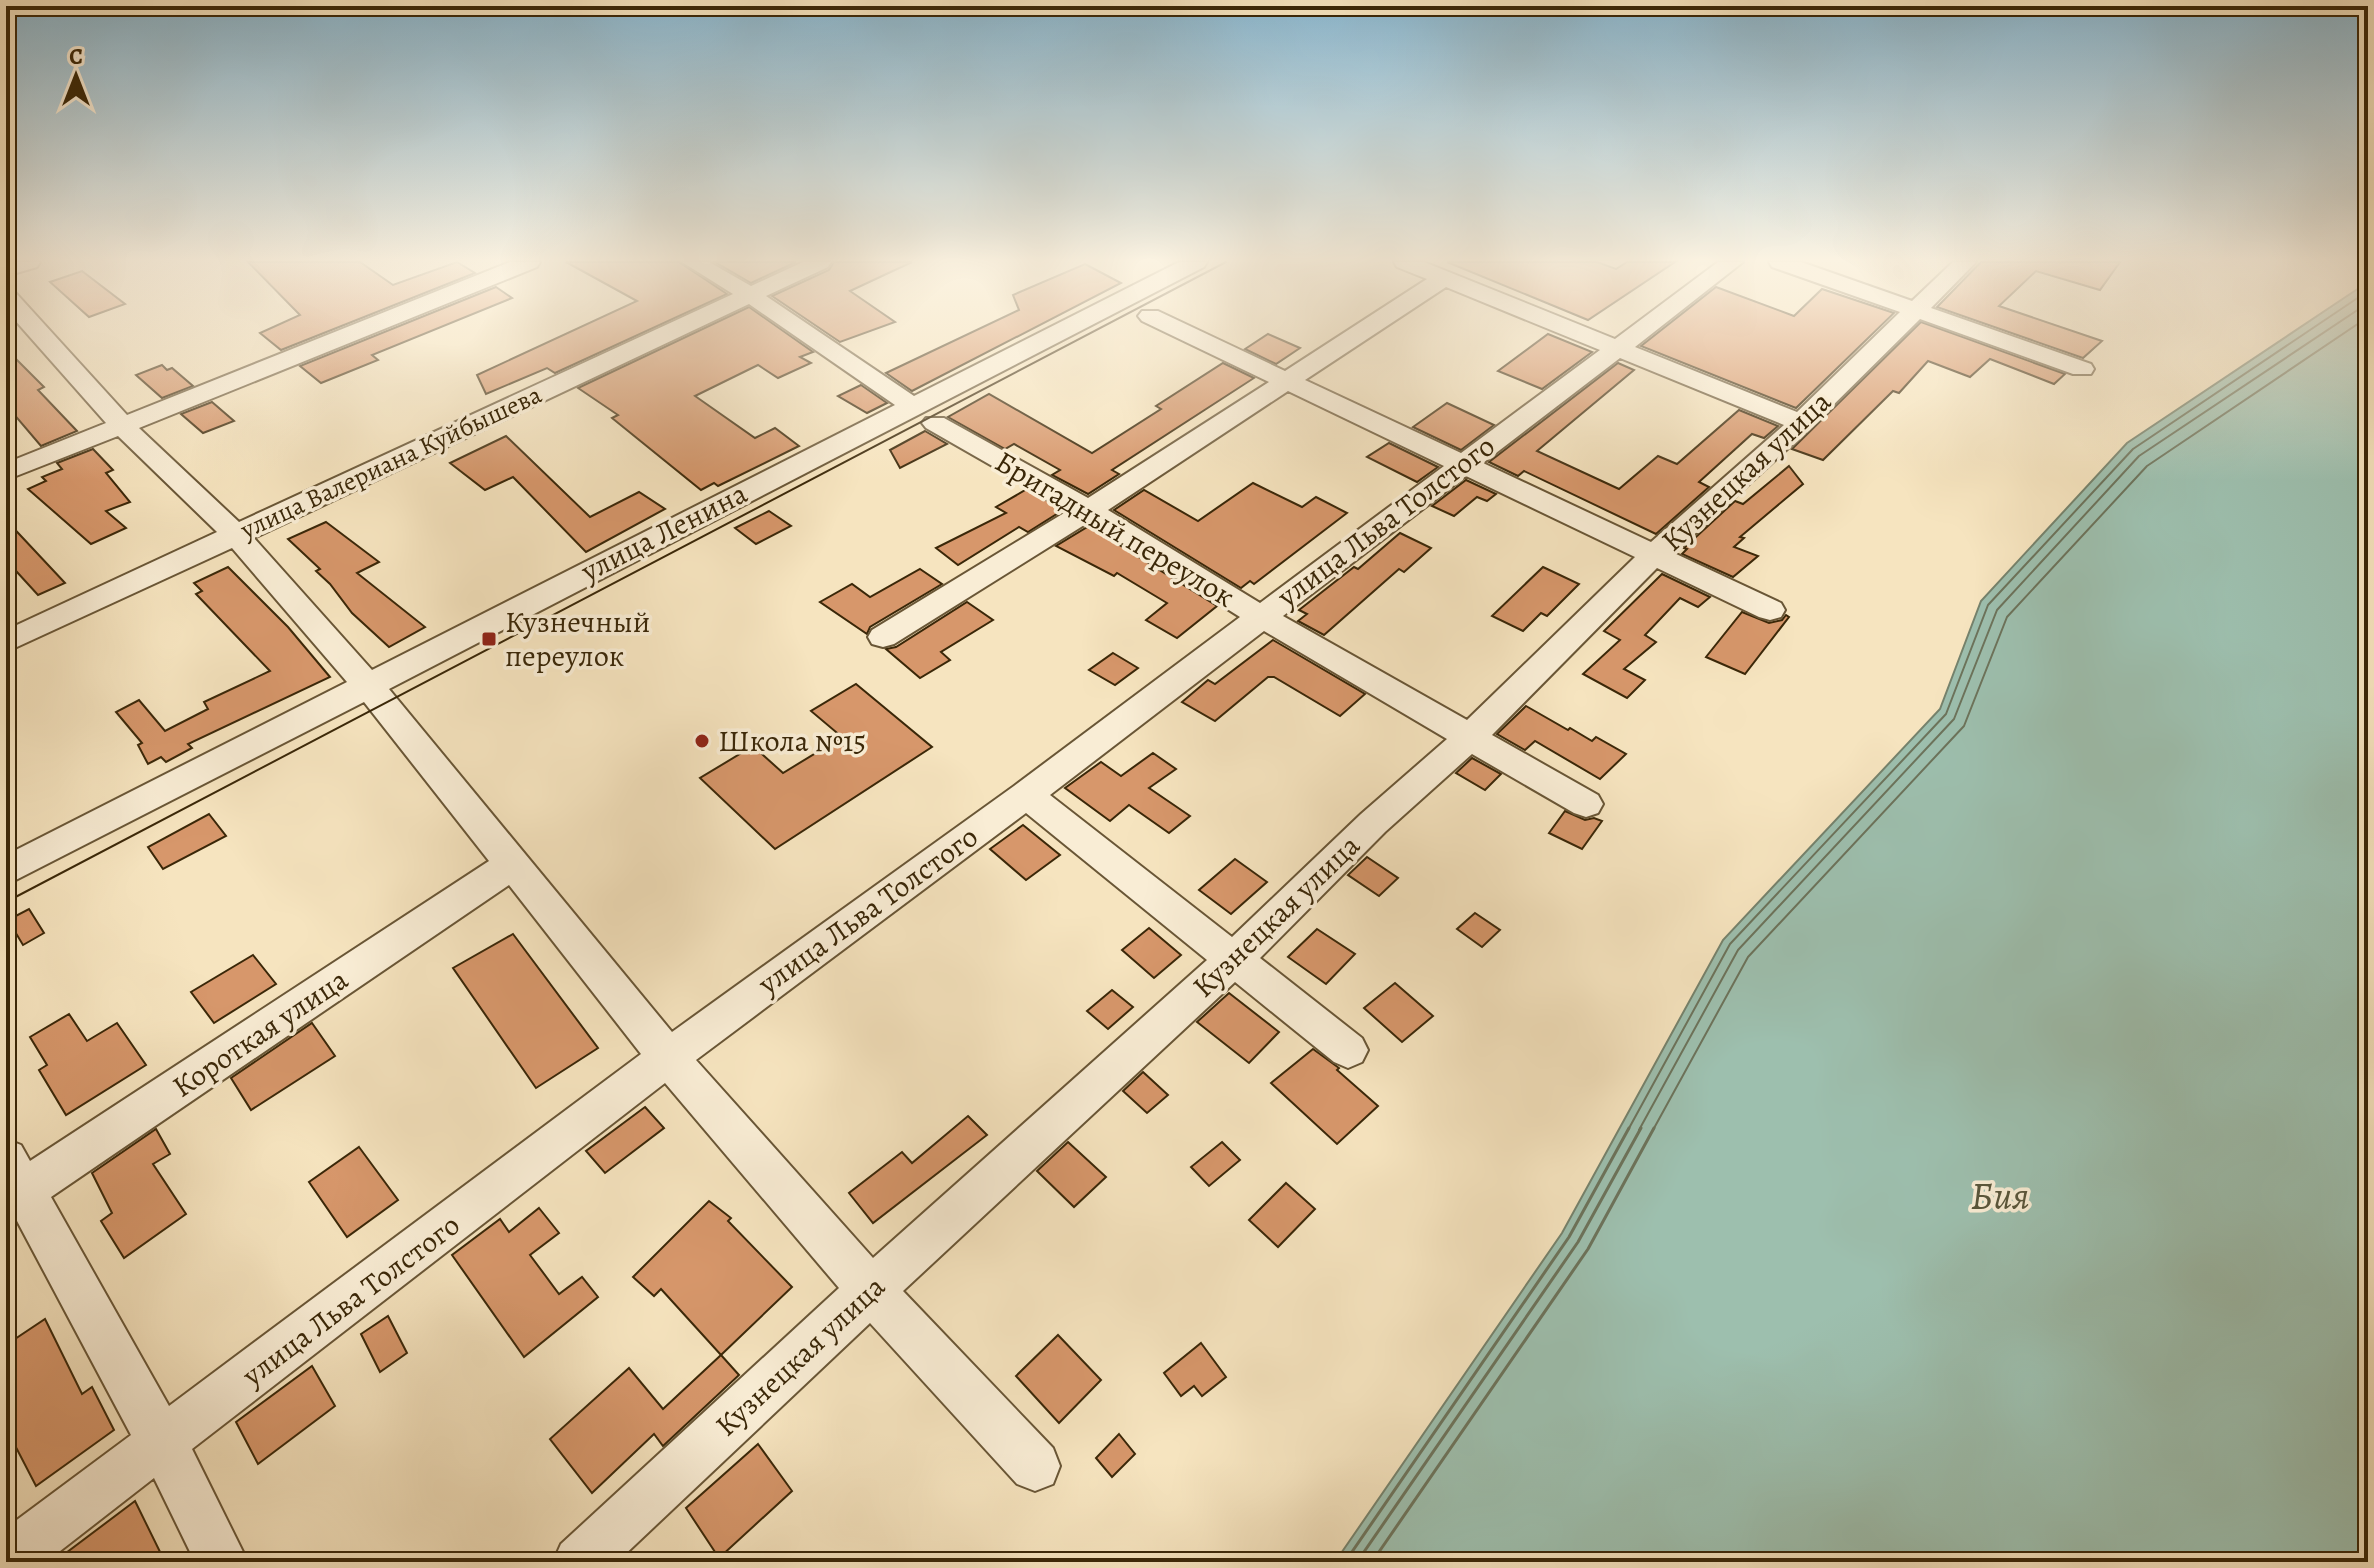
<svg xmlns="http://www.w3.org/2000/svg" width="2374" height="1568" viewBox="0 0 2374 1568" font-family="Alegreya,serif">
<rect width="100%" height="100%" fill="#f6e4bf"/>
<filter id="stains"><feTurbulence type="fractalNoise" baseFrequency=".0025" numOctaves="4"/><feColorMatrix values="0 0 0 0 .2 0 0 0 0 .09 0 0 0 0 .02 0 0 0 .5 -.17"/></filter>
<radialGradient id="worn" r=".72"><stop offset=".6" stop-color="#630" stop-opacity="0"/><stop offset="1" stop-color="#630" stop-opacity=".3"/></radialGradient>
<path fill="#9dbfae" stroke="#75826c" stroke-width="2" d="M 2368,282 L 2368,1562 L 1335,1562 L 1562,1233 L 1723,940 L 1940,709 L 1981,601 L 2127,443 Z"/>
<g fill="none" stroke-linecap="round" stroke-linejoin="round">
<g stroke="#6c735b" stroke-width="2">
<path d="M 1628,1130 L 1730,944 L 1946,714 L 1988,605 L 2133,449 L 2368,291"/>
<path d="M 1639,1130 L 1738,950 L 1954,719 L 1997,610 L 2139,456 L 2368,303"/>
<path d="M 1653,1130 L 1748,957 L 1964,726 L 2007,617 L 2147,466 L 2368,317"/>
</g>
<g stroke="#6c735b" stroke-width="3">
<path d="M 1345,1562 L 1569,1237 L 1629,1128"/>
<path d="M 1357,1562 L 1578,1242 L 1641,1128"/>
<path d="M 1372,1562 L 1588,1249 L 1654,1128"/>
</g>
</g>
<g fill="#d7976b" stroke="#3a2708" stroke-width="2">
<path d="M 248,262 L 360,262 L 393,285 L 457,262 L 475,273 L 281,350 L 260,333 L 300,315 Z"/>
<path d="M 566,262 L 679,262 L 727,294 L 555,373 L 547,368 L 486,394 L 477,375 L 637,301 Z"/>
<path d="M 715,262 L 796,262 L 751,283 Z"/>
<path d="M 834,262 L 912,262 L 850,291 L 895,322 L 840,342 L 772,296 L 829,270 Z"/>
<path d="M 1447,262 L 1597,262 L 1616,269 L 1627,262 L 1675,262 L 1588,320 Z"/>
<path d="M 1981,262 L 2120,262 L 2100,290 L 2036,271 L 1999,306 L 2102,341 L 2083,358 L 1937,307 Z"/>
<path d="M 1085,264 L 1121,283 L 912,391 L 886,373 L 1019,310 L 1013,295 Z"/>
<path d="M 82,271 L 125,304 L 89,317 L 50,282 Z"/>
<path d="M 496,287 L 512,298 L 372,355 L 378,360 L 321,383 L 300,366 Z"/>
<path d="M 1716,287 L 1794,316 L 1822,289 L 1894,313 L 1796,408 L 1641,346 Z"/>
<path d="M 749,307 L 813,352 L 800,357 L 811,363 L 778,378 L 758,365 L 695,396 L 755,438 L 775,428 L 799,446 L 718,486 L 714,483 L 701,490 L 612,418 L 618,415 L 578,388 Z"/>
<path d="M 1921,322 L 2065,374 L 2054,384 L 1990,359 L 1970,377 L 1928,361 L 1899,393 L 1893,391 L 1823,460 L 1792,449 Z"/>
<path d="M 1268,334 L 1300,348 L 1276,364 L 1245,349 Z"/>
<path d="M 1548,334 L 1592,352 L 1542,389 L 1498,371 Z"/>
<path d="M 6,349 L 44,387 L 38,390 L 77,431 L 41,446 L 6,405 Z"/>
<path d="M 1223,363 L 1254,378 L 1112,470 L 1119,474 L 1088,494 L 1052,475 L 1060,470 L 1014,444 L 1005,449 L 948,417 L 989,394 L 1092,453 L 1161,409 L 1156,406 Z"/>
<path d="M 1618,363 L 1634,370 L 1537,451 L 1619,489 L 1658,456 L 1677,464 L 1739,410 L 1778,426 L 1764,438 L 1752,434 L 1699,482 L 1709,487 L 1656,534 L 1524,471 L 1518,476 L 1489,462 Z"/>
<path d="M 162,365 L 167,370 L 172,368 L 193,386 L 162,398 L 136,375 Z"/>
<path d="M 861,385 L 887,403 L 867,413 L 838,396 Z"/>
<path d="M 212,402 L 234,421 L 203,433 L 181,414 Z"/>
<path d="M 1447,403 L 1494,425 L 1461,450 L 1413,427 Z"/>
<path d="M 925,431 L 947,444 L 900,468 L 890,450 Z"/>
<path d="M 506,436 L 590,517 L 639,492 L 665,509 L 586,552 L 513,477 L 485,490 L 450,463 Z"/>
<path d="M 1389,443 L 1438,467 L 1417,482 L 1367,457 Z"/>
<path d="M 93,449 L 113,470 L 106,473 L 130,502 L 106,511 L 126,528 L 91,544 L 28,489 L 46,481 L 42,477 L 62,469 L 57,463 Z"/>
<path d="M 1789,466 L 1803,484 L 1740,537 L 1744,538 L 1734,547 L 1758,556 L 1733,577 L 1682,554 L 1687,549 L 1684,548 L 1735,501 L 1743,504 Z"/>
<path d="M 1466,480 L 1496,494 L 1487,501 L 1477,497 L 1454,516 L 1432,506 Z"/>
<path d="M 1253,483 L 1302,507 L 1316,497 L 1347,513 L 1254,584 L 1250,581 L 1241,588 L 1114,510 L 1144,490 L 1198,521 Z"/>
<path d="M 1027,489 L 1063,510 L 1028,532 L 1019,527 L 958,565 L 936,548 L 1006,513 L 996,507 Z"/>
<path d="M 769,511 L 791,526 L 756,544 L 735,528 Z"/>
<path d="M 6,520 L 65,583 L 38,595 L 6,560 Z"/>
<path d="M 326,522 L 379,562 L 357,573 L 425,627 L 389,647 L 352,613 L 330,584 L 316,571 L 320,569 L 288,539 Z"/>
<path d="M 1089,526 L 1217,606 L 1177,638 L 1146,620 L 1167,603 L 1117,573 L 1114,576 L 1056,546 Z"/>
<path d="M 1400,533 L 1431,548 L 1404,572 L 1399,569 L 1324,635 L 1298,621 L 1307,614 L 1299,610 L 1354,567 L 1358,569 Z"/>
<path d="M 228,567 L 288,627 L 330,677 L 188,744 L 192,748 L 166,762 L 161,757 L 148,764 L 138,745 L 142,743 L 116,712 L 139,700 L 165,731 L 208,709 L 204,702 L 270,671 L 196,594 L 202,591 L 194,583 Z"/>
<path d="M 1543,567 L 1579,584 L 1547,616 L 1541,613 L 1523,631 L 1492,616 Z"/>
<path d="M 920,569 L 942,584 L 870,627 L 867,634 L 820,602 L 852,584 L 870,597 Z"/>
<path d="M 1662,574 L 1710,597 L 1698,607 L 1680,598 L 1645,635 L 1656,642 L 1624,669 L 1645,680 L 1627,698 L 1583,674 L 1620,640 L 1604,631 Z"/>
<path d="M 967,602 L 993,620 L 941,652 L 950,660 L 920,678 L 886,649 L 896,647 Z"/>
<path d="M 1742,612 L 1769,623 L 1782,620 L 1786,615 L 1789,617 L 1745,674 L 1706,657 Z"/>
<path d="M 1273,640 L 1365,694 L 1340,716 L 1274,677 L 1268,677 L 1215,721 L 1182,702 L 1208,680 L 1215,684 Z"/>
<path d="M 1113,653 L 1138,668 L 1115,685 L 1089,670 Z"/>
<path d="M 856,684 L 932,747 L 775,849 L 700,778 L 753,746 L 783,773 L 842,737 L 811,711 Z"/>
<path d="M 1526,706 L 1568,730 L 1570,728 L 1592,741 L 1596,737 L 1626,754 L 1600,779 L 1535,741 L 1525,750 L 1497,734 Z"/>
<path d="M 1153,753 L 1176,769 L 1149,788 L 1190,816 L 1169,833 L 1129,805 L 1110,821 L 1065,788 L 1101,762 L 1121,776 Z"/>
<path d="M 1472,758 L 1501,774 L 1485,790 L 1456,773 Z"/>
<path d="M 1565,811 L 1585,820 L 1594,818 L 1602,821 L 1582,849 L 1549,833 Z"/>
<path d="M 209,814 L 226,836 L 163,869 L 148,847 Z"/>
<path d="M 1023,825 L 1060,855 L 1026,880 L 990,849 Z"/>
<path d="M 1367,857 L 1398,878 L 1379,896 L 1348,875 Z"/>
<path d="M 1235,859 L 1267,882 L 1231,914 L 1199,890 Z"/>
<path d="M 29,909 L 44,933 L 23,945 L 8,920 Z"/>
<path d="M 1475,913 L 1500,930 L 1482,947 L 1457,929 Z"/>
<path d="M 1149,928 L 1181,955 L 1154,978 L 1122,950 Z"/>
<path d="M 1317,929 L 1355,954 L 1326,984 L 1288,957 Z"/>
<path d="M 513,934 L 598,1048 L 536,1088 L 453,968 Z"/>
<path d="M 253,955 L 276,984 L 214,1023 L 191,992 Z"/>
<path d="M 1395,983 L 1433,1016 L 1402,1042 L 1364,1008 Z"/>
<path d="M 1112,990 L 1133,1007 L 1108,1029 L 1087,1011 Z"/>
<path d="M 1229,993 L 1279,1032 L 1249,1063 L 1197,1022 Z"/>
<path d="M 69,1014 L 87,1041 L 117,1023 L 146,1065 L 66,1115 L 39,1070 L 47,1065 L 30,1037 Z"/>
<path d="M 312,1023 L 335,1056 L 251,1110 L 231,1078 Z"/>
<path d="M 1313,1049 L 1339,1068 L 1337,1070 L 1378,1106 L 1337,1144 L 1271,1083 Z"/>
<path d="M 1143,1072 L 1168,1095 L 1147,1113 L 1123,1091 Z"/>
<path d="M 645,1107 L 664,1128 L 605,1173 L 586,1151 Z"/>
<path d="M 968,1116 L 987,1135 L 873,1223 L 849,1193 L 902,1152 L 912,1163 Z"/>
<path d="M 156,1129 L 170,1154 L 153,1164 L 186,1214 L 124,1258 L 101,1221 L 112,1213 L 92,1173 Z"/>
<path d="M 1068,1142 L 1106,1177 L 1074,1207 L 1037,1171 Z"/>
<path d="M 1222,1142 L 1240,1160 L 1209,1186 L 1191,1167 Z"/>
<path d="M 359,1147 L 398,1200 L 347,1237 L 309,1182 Z"/>
<path d="M 1286,1183 L 1315,1209 L 1278,1247 L 1249,1220 Z"/>
<path d="M 709,1201 L 731,1218 L 728,1221 L 792,1287 L 721,1355 L 661,1289 L 654,1296 L 633,1277 Z"/>
<path d="M 539,1208 L 559,1233 L 530,1255 L 559,1294 L 582,1277 L 598,1297 L 524,1357 L 452,1255 L 500,1219 L 509,1232 Z"/>
<path d="M 388,1316 L 407,1353 L 380,1372 L 361,1334 Z"/>
<path d="M 45,1319 L 82,1394 L 92,1387 L 114,1430 L 36,1486 L 6,1428 L 6,1345 Z"/>
<path d="M 1058,1335 L 1101,1380 L 1059,1423 L 1016,1376 Z"/>
<path d="M 1201,1343 L 1226,1377 L 1202,1396 L 1194,1386 L 1181,1396 L 1164,1373 Z"/>
<path d="M 721,1355 L 739,1375 L 663,1446 L 654,1434 L 592,1493 L 550,1439 L 629,1368 L 663,1409 Z"/>
<path d="M 312,1366 L 335,1406 L 258,1464 L 236,1422 Z"/>
<path d="M 1119,1434 L 1135,1454 L 1112,1477 L 1096,1458 Z"/>
<path d="M 758,1444 L 792,1491 L 719,1558 L 686,1508 Z"/>
<path d="M 135,1501 L 165,1562 L 54,1562 Z"/>
</g>
<g fill="none" stroke-linecap="round" stroke-linejoin="round">
<defs>
<g id="minor">
<path d="M 6,262 L 40,262 L 37,267 L 6,276 Z"/>
<path d="M 510,262 L 540,262 L 537,267 L 139,428 L 239,522 L 733,294 L 682,262 L 709,262 L 751,286 L 803,262 L 831,262 L 828,267 L 766,296 L 914,396 L 1179,262 L 1207,262 L 1204,267 L 389,689 L 672,1032 L 1014,786 L 1240,617 L 1089,522 L 894,644 L 883,647 L 872,644 L 868,637 L 872,630 L 1069,510 L 926,428 L 922,423 L 926,418 L 944,418 L 1088,498 L 1269,382 L 1142,321 L 1138,316 L 1142,311 L 1158,311 L 1285,371 L 1427,279 L 1397,267 L 1394,262 L 1424,262 L 1615,339 L 1718,262 L 1743,262 L 1635,347 L 1797,412 L 1900,312 L 1772,267 L 1769,262 L 1801,262 L 1912,301 L 1953,262 L 1976,262 L 1931,308 L 2091,364 L 2094,369 L 2091,374 L 2073,374 L 1920,319 L 1810,428 L 1674,553 L 1781,603 L 1785,610 L 1781,617 L 1770,620 L 1759,617 L 1657,568 L 1492,735 L 1598,795 L 1603,804 L 1598,813 L 1586,817 L 1574,813 L 1472,754 L 1385,832 L 1260,958 L 1362,1038 L 1368,1050 L 1362,1062 L 1348,1068 L 1334,1062 L 1235,982 L 903,1291 L 1053,1448 L 1060,1466 L 1053,1484 L 1035,1491 L 1017,1484 L 870,1323 L 617,1562 L 553,1562 L 561,1544 L 839,1288 L 665,1083 L 192,1449 L 248,1562 L 195,1562 L 154,1478 L 46,1562 L 6,1562 L 6,1528 L 131,1435 L 16,1219 L 6,1223 L 6,1139 L 21,1145 L 30,1161 L 489,861 L 364,702 L 6,885 L 6,855 L 347,682 L 232,548 L 6,652 L 6,630 L 217,532 L 118,436 L 6,480 L 6,463 L 106,423 L 6,310 L 6,289 L 14,291 L 127,415 ZM 1446,287 L 1600,350 L 1461,453 L 1305,380 ZM 749,304 L 895,405 L 372,670 L 254,538 ZM 1620,358 L 1784,425 L 1651,542 L 1483,463 ZM 1288,391 L 1444,466 L 1260,603 L 1108,510 ZM 1466,476 L 1635,557 L 1467,720 L 1283,616 ZM 1264,631 L 1447,739 L 1361,814 L 1232,937 L 1050,795 ZM 1026,813 L 1207,960 L 873,1258 L 696,1060 ZM 509,885 L 641,1054 L 169,1406 L 51,1197 Z"/>
</g>
</defs>
<use href="#minor" stroke="#695636" stroke-width="4"/>
<use href="#minor" fill="#f9edd5" fill-rule="evenodd"/>
<path stroke="#3a2708" stroke-width="2" d="M 6,902 L 1226,262"/>
</g>
<linearGradient id="sky" x2="0" y2="1"><stop stop-color="#8ab8d1"/><stop offset="0.54" stop-color="#fbf3e2"/><stop offset="1" stop-color="#fbf3e2" stop-opacity="0"/></linearGradient>
<rect width="2374" height="481" fill="url(#sky)"/>
<g fill="#8f2418" stroke="#f9edd5" stroke-width="3">
<rect x="481" y="631" width="16" height="16" rx="4"/>
<circle cx="702" cy="741" r="8"/>
</g>
<g text-anchor="middle" dominant-baseline="central" stroke-width="7" stroke-linejoin="round" paint-order="stroke">
<g font-size="26" fill="#3a2708" stroke="#f9edd5">
<text transform="translate(391 462) rotate(-25)">улица Валериана Куйбышева</text>
</g>
<g font-size="30" fill="#3a2708" stroke="#f9edd5">
<text transform="translate(1746 471) rotate(-43)">Кузнецкая улица</text>
<text transform="translate(1386 521) rotate(-37)">улица Льва Толстого</text>
<text transform="translate(1115 529) rotate(31)">Бригадный переулок</text>
<text transform="translate(664 532) rotate(-27)">улица Ленина</text>
<text transform="translate(868 910) rotate(-36)">улица Льва Толстого</text>
<text transform="translate(1276 916) rotate(-44)">Кузнецкая улица</text>
<text transform="translate(260 1033) rotate(-34)">Короткая улица</text>
<text transform="translate(351 1300) rotate(-37)">улица Льва Толстого</text>
<text transform="translate(800 1356) rotate(-43)">Кузнецкая улица</text>
</g>
<g font-size="30" fill="#3a2708" stroke="#f9edd5" text-anchor="start">
<text x="505" y="622">Кузнечный<tspan x="505" dy="34">переулок</tspan></text>
<text x="718" y="741">Школа №15</text>
</g>
<g font-size="38" font-style="italic" fill="#58553a" stroke="#f9edd5">
<text x="2000" y="1196">Бия</text>
</g>
</g>
<rect width="2374" height="1568" fill="none" stroke="#f6e4bf" stroke-width="32"/>
<rect x="8" y="8" width="2358" height="1552" fill="none" stroke="#3a2708" stroke-width="4"/>
<rect x="16" y="16" width="2342" height="1536" fill="none" stroke="#3a2708" stroke-width="2"/>
<g transform="translate(76 76)" stroke="#f9edd5" stroke-width="6" paint-order="stroke">
<path d="M0-6L14 30L0 20L-14 30Z" fill="#3a2708"/>
<text y="-12" font-size="22" font-weight="bold" text-anchor="middle" fill="#3a2708">С</text>
</g>
<rect width="100%" height="100%" filter="url(#stains)"/>
<rect width="100%" height="100%" fill="url(#worn)"/>
</svg>
